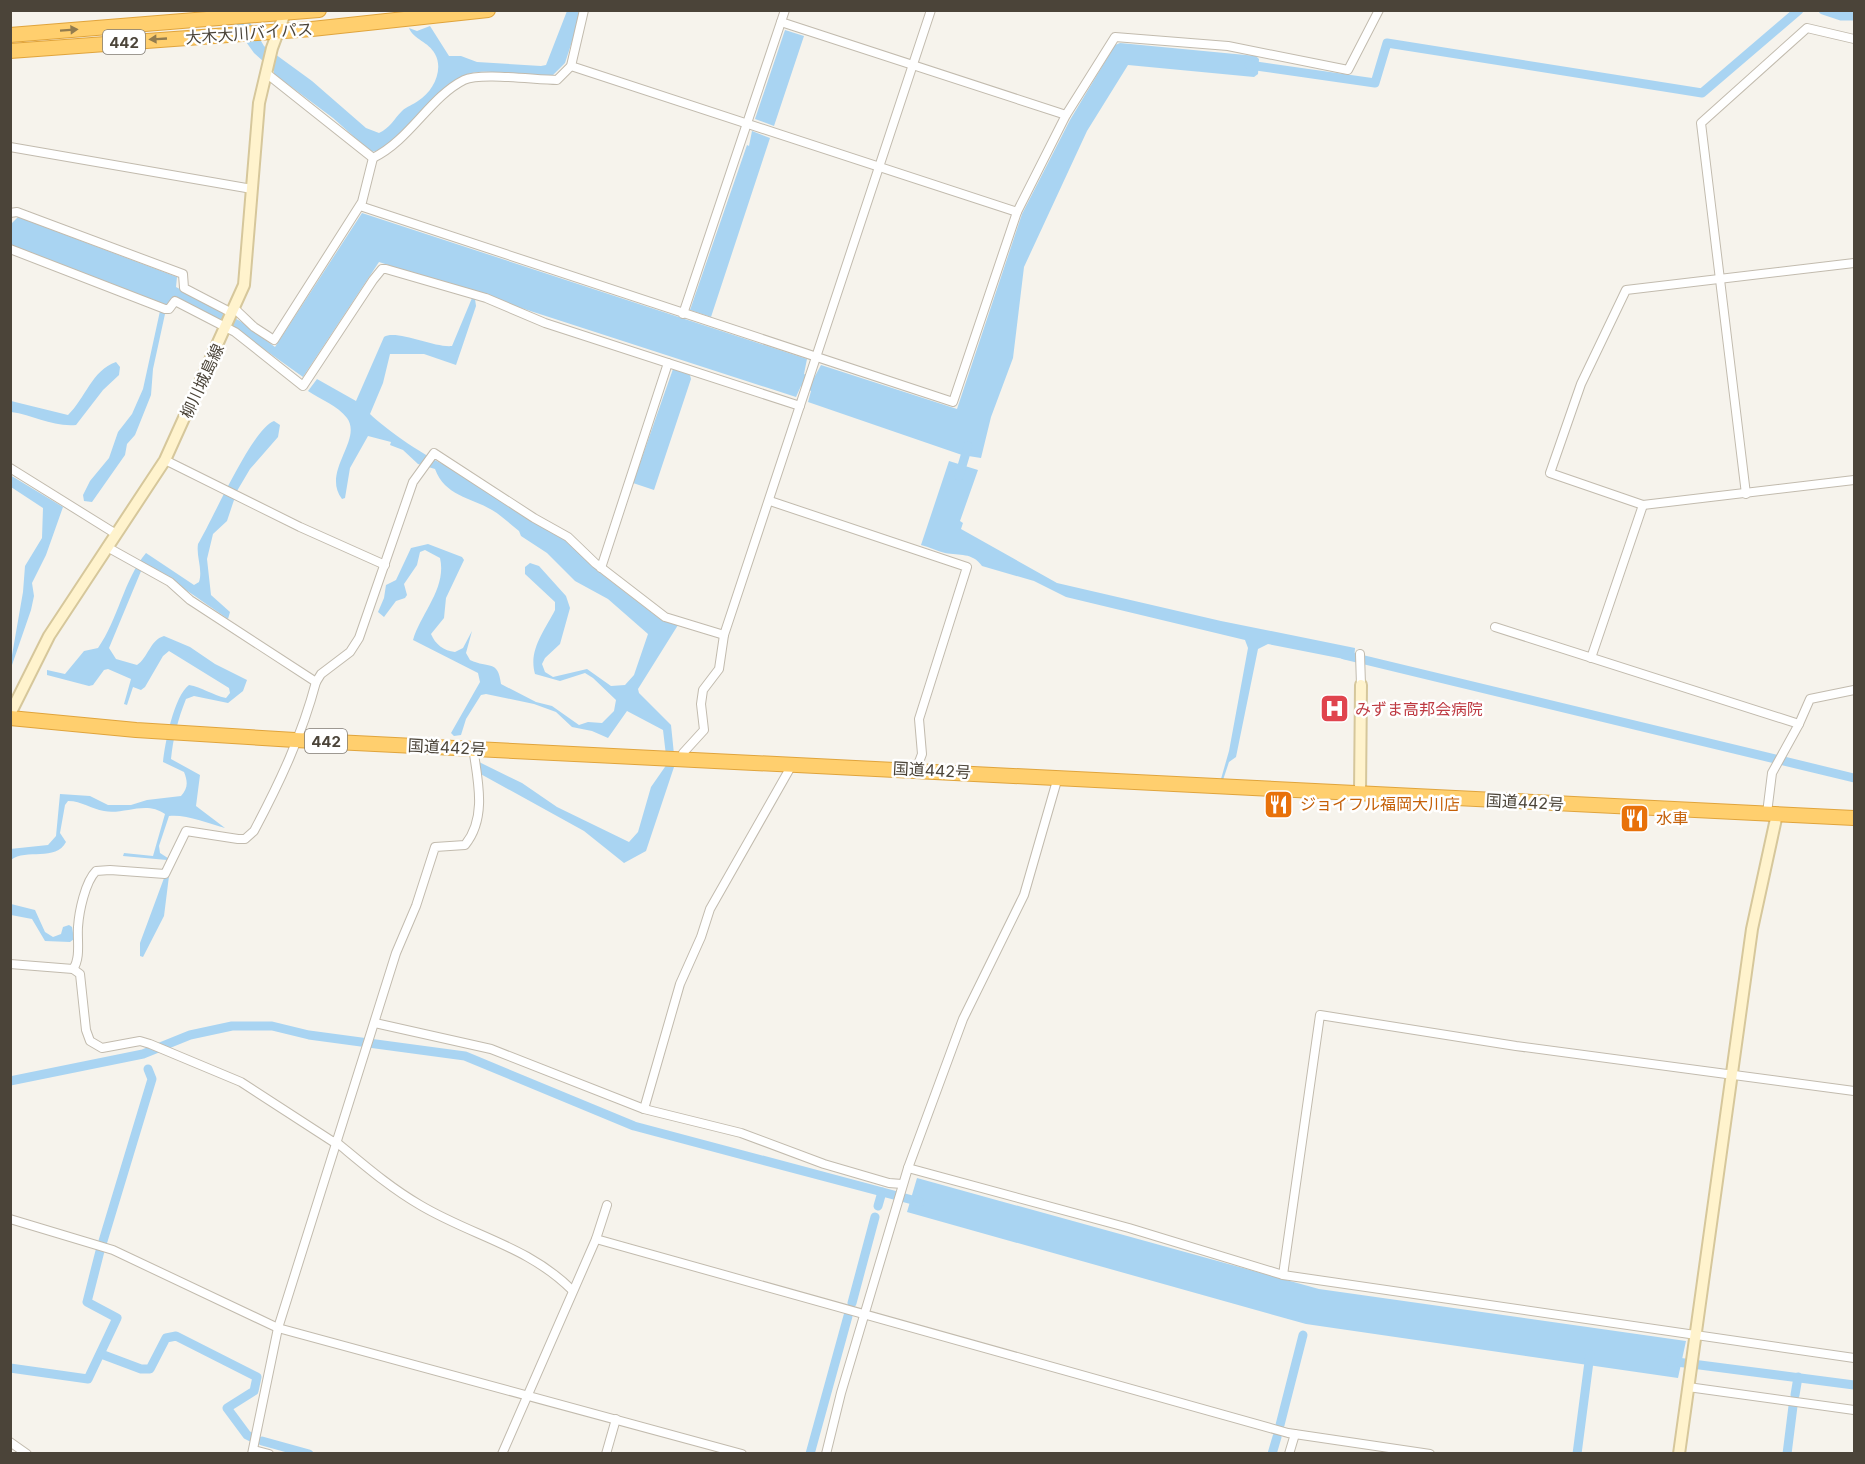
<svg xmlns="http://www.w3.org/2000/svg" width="1865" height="1464" viewBox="0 0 1865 1464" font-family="Inter,'Noto Sans JP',sans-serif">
<rect width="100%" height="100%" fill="#f6f3ec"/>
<g fill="#a9d4f2">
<path d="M 224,11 L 243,11 L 264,46 L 312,81 L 366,128 L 379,133 C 390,128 394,119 402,111 C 407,106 413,105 418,101 C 433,92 444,70 435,54 C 429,42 413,39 409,28 L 417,31 L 430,26 L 449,56 L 461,56 L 477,62 L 541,66 L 546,65 L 567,11 L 582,11 L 565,63 L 553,75 C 523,81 484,62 457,79 C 430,96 403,148 371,152 L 333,118 L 274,74 L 274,71 L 254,53 Z"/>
<path d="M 785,30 L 804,36 L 774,126 L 755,119 Z"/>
<path d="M 1120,43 L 1256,56 L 1259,59 L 1258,74 L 1254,77 L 1128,65 L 1087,131 L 1024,267 L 1013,358 L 991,417 L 981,458 L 962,455 L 808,402 L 811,391 L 801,386 L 796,397 L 379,262 L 303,377 L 233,327 L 175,296 L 167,305 L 11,245 L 10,225 L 18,217 L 177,277 L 176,287 L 240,321 L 275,347 L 362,213 L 807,359 L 804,374 L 814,378 L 821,365 L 957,409 L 1022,214 L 1070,120 L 1115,45 Z"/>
<path d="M 752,131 L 770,138 L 711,317 L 690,310 L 747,145 L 749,146 Z"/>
<path d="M 472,298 L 475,299 L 476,306 L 456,365 L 424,354 L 390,354 L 383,383 L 370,414 C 385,429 430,460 448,466 L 565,540 L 599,572 L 660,619 L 678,625 L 638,689 L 639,693 L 671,725 L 675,764 L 646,851 L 624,863 L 584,831 L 477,772 L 477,761 L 522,783 L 557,807 L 629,842 L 638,832 L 651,787 L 667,764 L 663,730 L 627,711 L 608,738 L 592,731 L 572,727 L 556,712 L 534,704 L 486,694 L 481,695 L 466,719 L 461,735 L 454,736 L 451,733 L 480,682 L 478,673 L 413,640 C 421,613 447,588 440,558 L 425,550 L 420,552 L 417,565 L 404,584 L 407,595 L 405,598 L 396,601 L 384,617 L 378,612 L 384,598 L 386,585 L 396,580 L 411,548 L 428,544 L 462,557 L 464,560 L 446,598 L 444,618 L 431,634 C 435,644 444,651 455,652 L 463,648 L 472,631 L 466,653 L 470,660 C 489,669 498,659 501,684 L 536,702 L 552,706 L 579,725 L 588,722 L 602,723 L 614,711 L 616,700 L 593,678 L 585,673 L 560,681 L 535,674 C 528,650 545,630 555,610 L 555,602 L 525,574 L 525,567 L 530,563 L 539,566 L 566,596 L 570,608 L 560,644 L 545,658 L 542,664 L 545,672 L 553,677 L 587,669 L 611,686 L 625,685 L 634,675 L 648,634 L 608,599 L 575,581 L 547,553 L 521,536 L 519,531 C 510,524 502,516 492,510 C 470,497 445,496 435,469 L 418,464 L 403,450 L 390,445 L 391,442 L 368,436 L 350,468 L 345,498 L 342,499 C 321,472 363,440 347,418 C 338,406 320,399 308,391 L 317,379 L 356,401 L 384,337 C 396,329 434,348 452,346 Z"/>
<path d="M 160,311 L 165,314 L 153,369 L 151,395 L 135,435 L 127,444 L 125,455 L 92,502 L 84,501 L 83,495 L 90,481 L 109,458 L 118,432 L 132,414 L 143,389 Z"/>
<path d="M 116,362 L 120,367 L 119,375 L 103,390 L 76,425 C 52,427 34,415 11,412 L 11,401 L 68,415 C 85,399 92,370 116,362 Z"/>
<path d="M 673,369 L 690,375 L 691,379 L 654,490 L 633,483 Z"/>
<path d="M 274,421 L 280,425 L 278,437 L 250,469 L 237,491 L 227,521 L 213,534 L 207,559 L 211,595 L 230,612 L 228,619 C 200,600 174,580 144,564 L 109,648 L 116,659 L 137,665 C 148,658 150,640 164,636 L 190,647 L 215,664 L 247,680 L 243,691 L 228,703 L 194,696 L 186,699 C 178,719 173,738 171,759 L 200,775 L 196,806 L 225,828 C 208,823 185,814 169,816 L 159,846 L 160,853 L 171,860 L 164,916 L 143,957 L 140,956 L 140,943 L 167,870 L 167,860 L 123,856 L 124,853 L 153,856 L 165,814 C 146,800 124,815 104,811 C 91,809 82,801 68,801 L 65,805 L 60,833 L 66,842 C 56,862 26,848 11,860 L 10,849 L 48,845 L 56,836 L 60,794 L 90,796 L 108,805 L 131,805 L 147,800 L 181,796 C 188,788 188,782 184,772 L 163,762 C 165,743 174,696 189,685 C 202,687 212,695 226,698 L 230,693 L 229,688 L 169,651 L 163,656 L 145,687 L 141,690 L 133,687 L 127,705 L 124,704 L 131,679 L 108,669 L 104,670 L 93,685 L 89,686 L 47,675 L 47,670 L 65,674 L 84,651 L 98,648 C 118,620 124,579 146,553 L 194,585 L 199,582 C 203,569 196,557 198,544 C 213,519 252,429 274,421 Z"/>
<path d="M 949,461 L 978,470 L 960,521 L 963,523 L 961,529 L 1057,583 L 1221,621 L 1355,648 L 1354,661 L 1268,644 L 1258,649 L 1236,757 L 1229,762 L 1223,780 L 1221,779 L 1229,751 L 1248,648 L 1245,640 L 1066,597 L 1034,581 L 982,566 C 972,552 960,556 945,553 C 937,551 929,547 921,545 Z"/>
<path d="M 10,475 L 63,507 L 46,555 L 32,583 L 34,596 L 31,610 L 12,665 L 11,661 L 23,592 L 25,566 L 42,538 L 43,508 L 11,487 Z"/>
<path d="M 11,904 L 35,910 L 45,932 L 53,937 L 61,934 L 63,927 L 69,925 L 72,927 L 74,939 L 70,942 L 45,941 L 32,919 L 11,915 Z"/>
<path d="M 917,1178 L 1319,1289 L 1686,1341 L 1678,1378 L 1306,1324 L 907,1212 Z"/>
</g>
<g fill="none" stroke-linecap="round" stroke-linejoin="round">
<g stroke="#a9d4f2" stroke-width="9">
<path d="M 1823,10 L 1841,16 L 1854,16"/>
<path d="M 1249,65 L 1375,83 L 1387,43 L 1702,93 L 1799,10"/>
<path d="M 959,476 L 968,446"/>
<path d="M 1344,655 L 1854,778"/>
<path d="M 10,1081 L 143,1054 L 190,1035 L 232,1026 L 272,1026 L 309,1035 L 465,1056 L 634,1126 L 920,1202"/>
<path d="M 878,1206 L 882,1192"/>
<path d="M 103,1241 L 152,1079 L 148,1069"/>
<path d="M 852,1303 L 875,1217"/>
<path d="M 101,1354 L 141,1369 L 150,1369 L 166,1338 L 176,1336 L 257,1377 L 254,1391 L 227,1408 L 247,1435 L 251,1437"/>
<path d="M 1669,1361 L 1854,1385"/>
<path d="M 10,1368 L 88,1379 L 117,1318 L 87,1302 L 100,1251"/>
<path d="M 1795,1395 L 1798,1377"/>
<path d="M 1280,1425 L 1303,1335"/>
<path d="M 262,1441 L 309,1454"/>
<path d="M 810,1454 L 848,1316"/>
<path d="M 1272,1454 L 1277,1437"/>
<path d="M 1577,1454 L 1590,1354"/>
<path d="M 1787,1454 L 1793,1406"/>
</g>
<defs>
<g id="street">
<path d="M 781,22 L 1066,115"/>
<path d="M 571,66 L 1017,212"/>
<path d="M 266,73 L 373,158 C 410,140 430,97 464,80 C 480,72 536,80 557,80 L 571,66 L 584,10"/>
<path d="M 10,147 L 252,189"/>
<path d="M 360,206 L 953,402 L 1017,212 L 1066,115 L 1115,37 L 1228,46 L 1348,70 L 1379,10"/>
<path d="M 10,213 L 17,212 L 183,274 L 184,288 L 232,313"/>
<path d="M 10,249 L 165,309 L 169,309 L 175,301 L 235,332 L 303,386 L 373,280 L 382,269 L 386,269 L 486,298 L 545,323 L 800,406"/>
<path d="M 1854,263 L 1626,290 L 1581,384 L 1550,473 L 1643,505 L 1854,480"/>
<path d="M 234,308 L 254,327 L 274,340 L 362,202 L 373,158"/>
<path d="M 683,314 L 785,10"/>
<path d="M 165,460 L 300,527 L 385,565"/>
<path d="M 10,468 L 116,534"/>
<path d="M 1746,494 L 1701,123 L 1807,28 L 1854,39"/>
<path d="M 770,501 L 967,567 L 919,719 L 922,754 L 916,770"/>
<path d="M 107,547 L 170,582 L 190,600 L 316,682"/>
<path d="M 601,568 L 668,363"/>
<path d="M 1495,627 L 1799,724 L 1772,773 L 1767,813"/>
<path d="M 1360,654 L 1361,685"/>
<path d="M 1591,658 L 1643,505"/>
<path d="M 1799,724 L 1810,699 L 1854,690"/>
<path d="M 685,760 L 683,753 L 704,730 L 701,704 L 703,690 L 719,669 L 724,635 L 931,10"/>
<path d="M 10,964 L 73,969 L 80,974 L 86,1030 L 90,1041 L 102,1048 L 140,1041 L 150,1044 L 241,1082 L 335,1143"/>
<path d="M 73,969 C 81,958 77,940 78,927 C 79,912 85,882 96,871 L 110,870 L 165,874 L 186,831 L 238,839 L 245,839 L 254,831 C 280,782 302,735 316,682 L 321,674 L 350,652 L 359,638 L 413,482 L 434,453 L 534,518 L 568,537 L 595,563 L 665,617 L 724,635"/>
<path d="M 375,1023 L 491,1049 L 644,1109 L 741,1133 L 824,1164 L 889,1183 L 902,1184"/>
<path d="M 644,1109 L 680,984 L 701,937 L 710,909 L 793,763"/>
<path d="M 335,1141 C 363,1164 389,1187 420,1205 C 472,1236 528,1246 572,1290"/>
<path d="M 908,1168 L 1129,1228 L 1283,1275 L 1854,1358"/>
<path d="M 10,1219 L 113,1250 L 278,1328 L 742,1454"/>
<path d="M 596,1239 L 1288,1433 L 1430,1454"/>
<path d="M 1283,1275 L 1320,1015 L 1516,1046 L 1854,1091"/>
<path d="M 1688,1387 L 1854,1410"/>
<path d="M 10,1442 L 27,1454"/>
<path d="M 254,1450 L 269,1454"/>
<path d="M 252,1454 L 278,1328 L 396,953 L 416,906 L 435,847 L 465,845 C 487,818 478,781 473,748"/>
<path d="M 502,1454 L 596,1239 L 607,1205"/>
<path d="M 606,1454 L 616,1419"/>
<path d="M 826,1454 L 841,1393 L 908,1168 L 963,1019 L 1024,895 L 1058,777"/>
<path d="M 1289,1454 L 1295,1434"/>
</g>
<g id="secondary">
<path d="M 10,714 L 49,636 L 165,460 L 244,285 L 259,103 L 272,48 L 286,10"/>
<path d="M 1360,793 L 1361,685"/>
<path d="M 1679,1454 L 1752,929 L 1777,814"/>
</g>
<g id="highway">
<path d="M 10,35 L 319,10"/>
<path d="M 10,51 L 312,29 L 488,10"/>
<path d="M 10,718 L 136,730 L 295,740 L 1854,818"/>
</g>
</defs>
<use href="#street" stroke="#c2bbae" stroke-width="10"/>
<use href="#secondary" stroke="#d6c79b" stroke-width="14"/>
<use href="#highway" stroke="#e0a43c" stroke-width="16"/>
<use href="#street" stroke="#fff" stroke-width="8"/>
<use href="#secondary" stroke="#fff3cd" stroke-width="10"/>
<use href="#highway" stroke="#ffcf6e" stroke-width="14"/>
</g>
<defs><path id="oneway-solid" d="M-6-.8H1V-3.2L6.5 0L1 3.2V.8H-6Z" transform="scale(1.5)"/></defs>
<g fill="#937c4e">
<use href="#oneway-solid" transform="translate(69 30) rotate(-4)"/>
<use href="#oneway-solid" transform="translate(158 39) rotate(177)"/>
</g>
<defs>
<symbol id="hospital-square" viewBox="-11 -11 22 22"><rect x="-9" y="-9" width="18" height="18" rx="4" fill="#e0444e" stroke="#fff"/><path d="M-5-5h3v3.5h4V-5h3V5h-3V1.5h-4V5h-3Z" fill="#fff"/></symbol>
<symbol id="restaurant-square" viewBox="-11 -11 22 22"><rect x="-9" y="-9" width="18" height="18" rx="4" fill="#e8710a" stroke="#fff"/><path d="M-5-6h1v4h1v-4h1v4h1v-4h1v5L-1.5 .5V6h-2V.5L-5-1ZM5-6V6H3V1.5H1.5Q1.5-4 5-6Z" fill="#fff"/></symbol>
</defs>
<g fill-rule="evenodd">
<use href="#hospital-square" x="1318" y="692" width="33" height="33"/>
<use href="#restaurant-square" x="1262" y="788" width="33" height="33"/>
<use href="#restaurant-square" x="1618" y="802" width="33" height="33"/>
</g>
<g text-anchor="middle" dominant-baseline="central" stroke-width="5" stroke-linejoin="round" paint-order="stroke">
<g fill="#fff" stroke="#817c74" stroke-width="1.5">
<rect x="103" y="30" width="42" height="24" rx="4.5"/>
<rect x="305" y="729" width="42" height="24" rx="4.5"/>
</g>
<g font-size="15" font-weight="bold" fill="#4b4439">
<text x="124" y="42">442</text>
<text x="326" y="741">442</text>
</g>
<g font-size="16" fill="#4b4439" stroke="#fff">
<text transform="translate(249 33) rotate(-4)">大木大川バイパス</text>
<text transform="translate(202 381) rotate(-65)">柳川城島線</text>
<text transform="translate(447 747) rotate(3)">国道442号</text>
<text transform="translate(932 770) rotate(3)">国道442号</text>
<text transform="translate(1525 802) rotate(3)">国道442号</text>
</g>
<g font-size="16" fill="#be3a42" stroke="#fff" text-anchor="start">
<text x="1355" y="709">みずま高邦会病院</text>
</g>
<g font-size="16" fill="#c56008" stroke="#fff" text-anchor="start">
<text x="1300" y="804">ジョイフル福岡大川店</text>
<text x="1656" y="818">水車</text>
</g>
</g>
<rect width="1865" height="1464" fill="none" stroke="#4b4439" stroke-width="24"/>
</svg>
